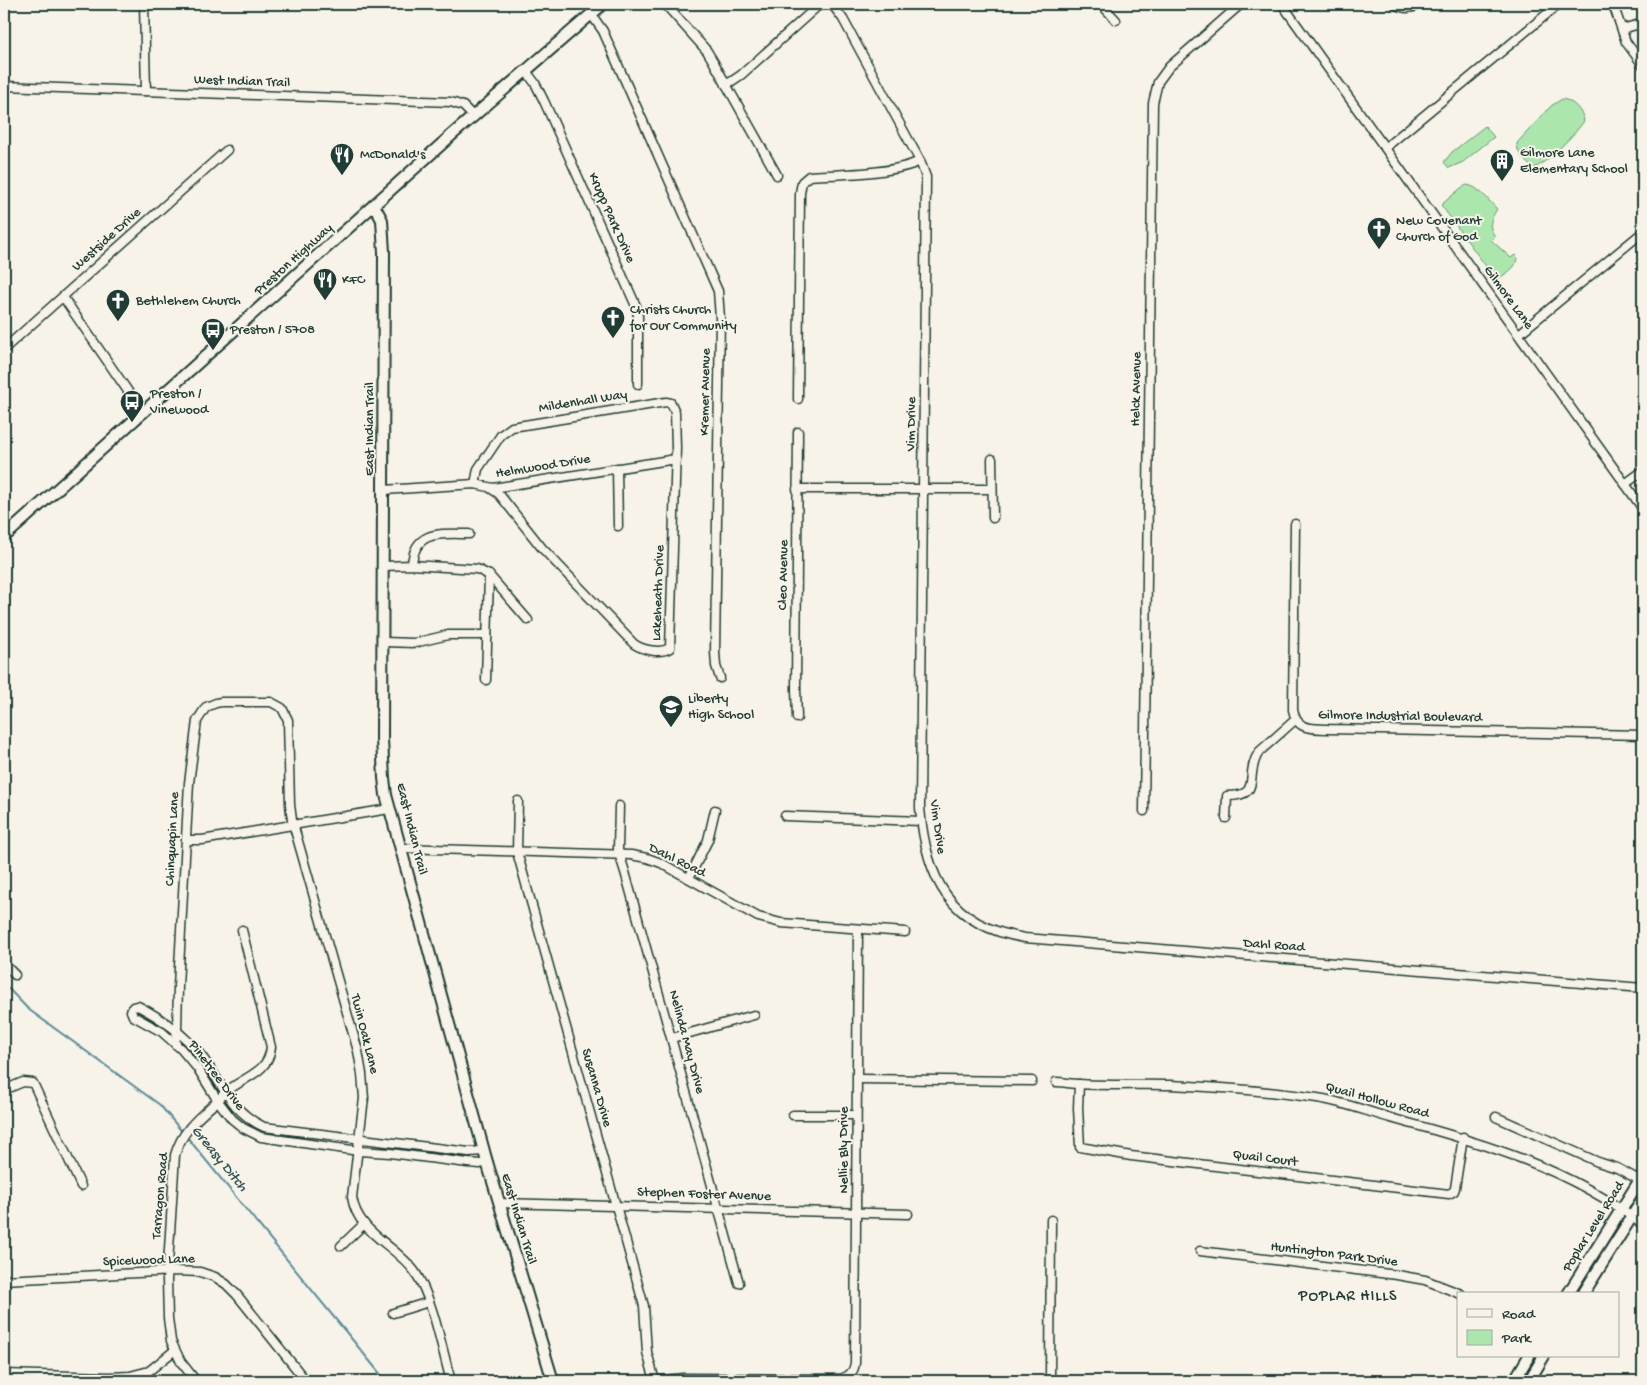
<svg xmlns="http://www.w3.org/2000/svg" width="1647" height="1385" viewBox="0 0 1647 1385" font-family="'Gochi Hand',sans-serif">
<rect width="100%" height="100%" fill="#f7f3e8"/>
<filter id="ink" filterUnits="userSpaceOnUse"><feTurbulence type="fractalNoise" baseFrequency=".02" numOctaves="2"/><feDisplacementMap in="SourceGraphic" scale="10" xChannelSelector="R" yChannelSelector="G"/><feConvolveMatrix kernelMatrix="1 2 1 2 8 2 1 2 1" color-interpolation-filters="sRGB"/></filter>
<g filter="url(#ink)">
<g fill="#abe7ad" stroke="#659270">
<path d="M 1562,99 C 1572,100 1583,111 1584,121 C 1578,131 1543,167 1533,168 C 1526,163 1516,152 1517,143 L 1551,106 Z"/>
<path d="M 1485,126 L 1494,137 L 1463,162 L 1449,168 L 1444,162 L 1452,152 Z"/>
<path d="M 1467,185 C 1478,186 1489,201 1497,209 C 1491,219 1487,226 1495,236 L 1491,240 L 1511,258 L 1515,255 L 1517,257 C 1518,268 1505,274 1496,280 L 1441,205 L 1461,188 Z"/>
</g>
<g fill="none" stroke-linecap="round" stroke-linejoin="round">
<g stroke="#598d9c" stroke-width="2">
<path d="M 4,984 L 28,1009 L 160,1105 L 184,1134"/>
<path d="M 187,1137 L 386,1381"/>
</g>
<defs>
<g id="minor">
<path d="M 144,4 L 146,91"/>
<path d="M 665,4 L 707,51 L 713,61 L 777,175"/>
<path d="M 832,4 L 843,19 L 920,161 L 926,177 L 920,808 C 926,878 949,926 1025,938 L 1643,988"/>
<path d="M 1101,4 L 1116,20"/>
<path d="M 1282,4 L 1643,509"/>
<path d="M 1394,4 C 1403,9 1411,10 1420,4"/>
<path d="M 1613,4 L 1626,42 L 1643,65"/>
<path d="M 591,14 L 603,31 L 718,291 L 720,318 L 715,652 L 716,666 L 720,678"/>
<path d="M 1622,29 L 1643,23"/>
<path d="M 526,71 L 535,83 L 544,101 L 636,306 L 638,316 L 638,384"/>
<path d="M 726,85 L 741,75 L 820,4"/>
<path d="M 4,86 L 451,102 L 463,106 L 474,117"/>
<path d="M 1386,147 L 1559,4"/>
<path d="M 63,297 L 143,413"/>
<path d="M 1519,334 L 1643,232"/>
<path d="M 4,349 L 227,150"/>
<path d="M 798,399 L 800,193 L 802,182 L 809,176 C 838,174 894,174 920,161"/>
<path d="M 992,459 L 993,518"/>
<path d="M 617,468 L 618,526"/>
<path d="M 475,484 L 478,469 L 501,435 L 512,427 L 666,402 L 671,403 L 675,412 L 676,448 L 670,648 C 660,654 643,650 634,644 L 542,548 L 499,494 L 490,488"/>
<path d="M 1625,484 L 1643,471"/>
<path d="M 797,489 L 991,489"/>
<path d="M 384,490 L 475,484 L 493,488 L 676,459"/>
<path d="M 1295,524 L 1293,710 C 1297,731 1311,728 1328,729 L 1643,735"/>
<path d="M 412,565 C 414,529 442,534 469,534"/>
<path d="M 383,566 L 412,565 L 477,569 L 489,575 L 528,620"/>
<path d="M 384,642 L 414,643 L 448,635 L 487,635"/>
<path d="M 486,680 L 489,575"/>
<path d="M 797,718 L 796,689 L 798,432"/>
<path d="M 518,801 L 517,852 L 644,1306 L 647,1352 L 655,1381"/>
<path d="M 619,806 L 618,850 L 625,872 L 739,1283"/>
<path d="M 1144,811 L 1153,103 L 1158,82 L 1169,67 L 1241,4"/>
<path d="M 785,816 L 921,821"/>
<path d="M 1226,818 L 1227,796 C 1264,796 1243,776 1259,752 L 1295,720"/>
<path d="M 186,840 L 202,840 L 389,809"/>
<path d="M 400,848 L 631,855 L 647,858 L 661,863 L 758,917 L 781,923 L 905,932"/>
<path d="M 689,878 L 708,840 L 715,810"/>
<path d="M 4,964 L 15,975"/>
<path d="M 672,1038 L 754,1015"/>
<path d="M 175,1044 L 177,1031 L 178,986 L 189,783 L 197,721 L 206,707 L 216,703 L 221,702 L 271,702 L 282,708 L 288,720 L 290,805 L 292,820 L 358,1051 L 362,1074 L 364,1098 L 352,1197 C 357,1233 396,1245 415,1272 C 433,1298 442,1350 451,1381"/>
<path d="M 858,1079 L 1032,1081"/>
<path d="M 1056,1082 C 1064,1082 1071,1084 1079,1084 C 1109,1086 1140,1084 1170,1085 C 1219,1087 1269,1091 1317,1098 C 1344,1102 1368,1112 1394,1119 C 1483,1143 1569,1168 1643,1225"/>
<path d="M 1079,1084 L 1078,1108 L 1080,1147 L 1131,1156 L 1449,1194 L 1454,1191 L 1455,1188 L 1463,1137"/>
<path d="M 4,1090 L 23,1082 L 33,1083 L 81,1186"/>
<path d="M 793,1115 L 856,1115"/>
<path d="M 1496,1117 L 1598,1162 L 1617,1168 L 1643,1182"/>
<path d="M 484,1151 L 469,1152 L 264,1127 C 228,1110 222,1081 199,1053 C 182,1032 161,1018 138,1006 L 133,1007 L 131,1011 L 133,1016 L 162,1032 L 181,1049 L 198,1069 L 218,1101 L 232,1119 L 243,1128 L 261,1137 L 359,1151 L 390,1153 L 468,1163 L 480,1164 L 487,1162"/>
<path d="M 499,1203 L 908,1214"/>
<path d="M 341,1246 L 364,1224"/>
<path d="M 1200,1251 L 1397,1275 L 1425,1280 L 1461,1294"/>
<path d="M 4,1280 L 175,1271 L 200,1272 L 215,1277 L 226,1284 L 237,1295 L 306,1381"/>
<path d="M 393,1313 L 429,1302"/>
<path d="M 4,1374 L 109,1377 L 130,1376 L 149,1371 L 175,1350"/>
<path d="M 196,1381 L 181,1362 L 171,1341 L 168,1318 L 167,1280 L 175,1155 C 182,1131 197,1119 215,1103 C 219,1100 222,1095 226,1092 C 243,1077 269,1073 271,1047 L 242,930"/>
<path d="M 655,1381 L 683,1378 L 840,1379 C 849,1377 854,1372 855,1363 L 858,929"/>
<path d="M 1050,1381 L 1051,1220"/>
</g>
<g id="major">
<path d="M 374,205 L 382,220 L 384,252 L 382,739 L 384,778 L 386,795 L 487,1162 L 553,1381"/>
<path d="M 4,537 L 454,133 L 603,4"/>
<path d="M 1568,1294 L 1643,1175"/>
<path d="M 1583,1294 L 1643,1199"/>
<path d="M 1514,1381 L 1529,1356"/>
<path d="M 1529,1381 L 1544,1356"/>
</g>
</defs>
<use href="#minor" stroke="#1f3d34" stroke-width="11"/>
<use href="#major" stroke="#1f3d34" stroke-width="14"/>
<use href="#minor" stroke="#f7f3e8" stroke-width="8"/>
<use href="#major" stroke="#f7f3e8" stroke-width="10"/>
</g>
</g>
<defs>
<symbol id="restaurant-pin" viewBox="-11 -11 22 30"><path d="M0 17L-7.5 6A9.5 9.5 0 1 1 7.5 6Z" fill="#1f3d34" stroke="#f7f3e8"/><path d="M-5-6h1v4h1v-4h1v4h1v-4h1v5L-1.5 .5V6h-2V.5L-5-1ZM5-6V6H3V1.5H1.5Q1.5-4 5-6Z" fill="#fff"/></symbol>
<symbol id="building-pin" viewBox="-11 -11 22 30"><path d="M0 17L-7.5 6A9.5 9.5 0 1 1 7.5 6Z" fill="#1f3d34" stroke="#f7f3e8"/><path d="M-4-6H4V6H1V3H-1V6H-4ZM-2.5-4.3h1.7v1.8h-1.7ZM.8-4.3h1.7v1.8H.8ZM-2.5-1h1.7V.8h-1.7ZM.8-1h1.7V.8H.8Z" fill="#fff"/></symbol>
<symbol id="church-pin" viewBox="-11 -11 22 30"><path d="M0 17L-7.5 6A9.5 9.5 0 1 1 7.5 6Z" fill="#1f3d34" stroke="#f7f3e8"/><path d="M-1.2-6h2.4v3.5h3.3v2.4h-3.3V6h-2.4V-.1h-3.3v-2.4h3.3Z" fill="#fff"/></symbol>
<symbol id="bus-pin" viewBox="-11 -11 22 30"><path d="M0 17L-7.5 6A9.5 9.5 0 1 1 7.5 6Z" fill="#1f3d34" stroke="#f7f3e8"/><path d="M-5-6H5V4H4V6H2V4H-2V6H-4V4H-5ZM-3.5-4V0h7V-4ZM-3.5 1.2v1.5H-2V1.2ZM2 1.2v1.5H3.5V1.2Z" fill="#fff"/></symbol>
<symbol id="school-pin" viewBox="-11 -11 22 30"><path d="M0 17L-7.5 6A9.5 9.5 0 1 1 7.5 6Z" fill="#1f3d34" stroke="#f7f3e8"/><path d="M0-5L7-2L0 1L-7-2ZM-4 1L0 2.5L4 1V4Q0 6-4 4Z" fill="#fff"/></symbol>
</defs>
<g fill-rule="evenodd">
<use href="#restaurant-pin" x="328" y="141" width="28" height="38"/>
<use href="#building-pin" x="1488" y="147" width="28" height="38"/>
<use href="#church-pin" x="1365" y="215" width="28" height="38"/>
<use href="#restaurant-pin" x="311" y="266" width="28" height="38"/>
<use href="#church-pin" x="104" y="287" width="28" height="38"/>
<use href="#church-pin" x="599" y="304" width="28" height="38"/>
<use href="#bus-pin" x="199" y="316" width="28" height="38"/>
<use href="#bus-pin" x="118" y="388" width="28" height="38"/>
<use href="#school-pin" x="657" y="693" width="28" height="38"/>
</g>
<g text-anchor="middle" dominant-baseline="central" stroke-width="4" stroke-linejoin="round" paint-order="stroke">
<g font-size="14" fill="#1f3d34" stroke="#f7f3e8">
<text transform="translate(242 82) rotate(2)">West Indian Trail</text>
<text transform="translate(611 218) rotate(66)">Krupp Park Drive</text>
<text transform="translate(107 240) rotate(-42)">Westside Drive</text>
<text transform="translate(294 260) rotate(-42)">Preston Highway</text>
<text transform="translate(1508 298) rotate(54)">Gilmore Lane</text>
<text transform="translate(1137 389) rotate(-89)">Helck Avenue</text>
<text transform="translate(706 392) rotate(-89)">Kremer Avenue</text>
<text transform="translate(583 402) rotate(-9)">Mildenhall Way</text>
<text transform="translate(912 424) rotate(-89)">Vim Drive</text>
<text transform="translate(370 429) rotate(-90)">East Indian Trail</text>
<text transform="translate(543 467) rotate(-9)">Helmwood Drive</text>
<text transform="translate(784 575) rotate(-89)">Cleo Avenue</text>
<text transform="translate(659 593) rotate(-88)">Lakeheath Drive</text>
<text transform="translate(1400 717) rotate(1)">Gilmore Industrial Boulevard</text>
<text transform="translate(937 827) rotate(82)">Vim Drive</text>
<text transform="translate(411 829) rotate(76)">East Indian Trail</text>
<text transform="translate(173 839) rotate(-87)">Chinquapin Lane</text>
<text transform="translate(677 861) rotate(26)">Dahl Road</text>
<text transform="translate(1274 946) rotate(4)">Dahl Road</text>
<text transform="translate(364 1034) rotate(76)">Twin Oak Lane</text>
<text transform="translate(686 1042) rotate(75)">Nelinda May Drive</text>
<text transform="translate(216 1076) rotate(53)">Pinetree Drive</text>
<text transform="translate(596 1088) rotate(74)">Susanna Drive</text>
<text transform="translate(1377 1101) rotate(15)">Quail Hollow Road</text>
<text transform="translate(844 1150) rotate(-90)">Nellie Bly Drive</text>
<text transform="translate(1265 1159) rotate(7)">Quail Court</text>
<text transform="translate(704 1195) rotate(2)">Stephen Foster Avenue</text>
<text transform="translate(161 1196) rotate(-85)">Tarragon Road</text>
<text transform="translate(518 1219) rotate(73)">East Indian Trail</text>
<text transform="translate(1594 1227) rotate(-58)">Poplar Level Road</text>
<text transform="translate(1334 1255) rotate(7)">Huntington Park Drive</text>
<text transform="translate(149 1261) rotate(-2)">Spicewood Lane</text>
</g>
<g font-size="14" fill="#1f3d34" stroke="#f7f3e8" text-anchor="start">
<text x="1520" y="153">Gilmore Lane<tspan x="1520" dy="16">Elementary School</tspan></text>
<text x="360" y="155">McDonald's</text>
<text x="1396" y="221">New Covenant<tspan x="1396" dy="16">Church of God</tspan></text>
<text x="342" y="280">KFC</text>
<text x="136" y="301">Bethlehem Church</text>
<text x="630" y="310">Christs Church<tspan x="630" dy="16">for Our Community</tspan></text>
<text x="230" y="330">Preston / 5708</text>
<text x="150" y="394">Preston /<tspan x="150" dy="16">Vinewood</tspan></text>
<text x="688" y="699">Liberty<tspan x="688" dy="16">High School</tspan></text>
</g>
<g font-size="15" font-style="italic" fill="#325857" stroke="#f7f3e8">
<text transform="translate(219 1159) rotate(51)">Greasy Ditch</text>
</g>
<g font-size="16" letter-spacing="1" fill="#1f3d34" stroke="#f7f3e8">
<text x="1348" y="1297">POPLAR HILLS</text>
</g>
</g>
<rect width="1647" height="1385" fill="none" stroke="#f7f3e8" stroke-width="20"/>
<rect x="10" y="10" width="1627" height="1365" fill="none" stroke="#1f3d34" stroke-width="2" filter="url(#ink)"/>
<rect x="1457" y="1292" width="162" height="65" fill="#f7f3e8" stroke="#a1aaa0"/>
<rect x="1467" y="1309" width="25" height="8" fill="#f7f3e8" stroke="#a1aaa0"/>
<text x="1502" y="1318" font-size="15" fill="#1f3d34">Road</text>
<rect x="1467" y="1330" width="25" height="15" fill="#abe7ad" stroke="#a1aaa0"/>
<text x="1502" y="1342" font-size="15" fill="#1f3d34">Park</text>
</svg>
